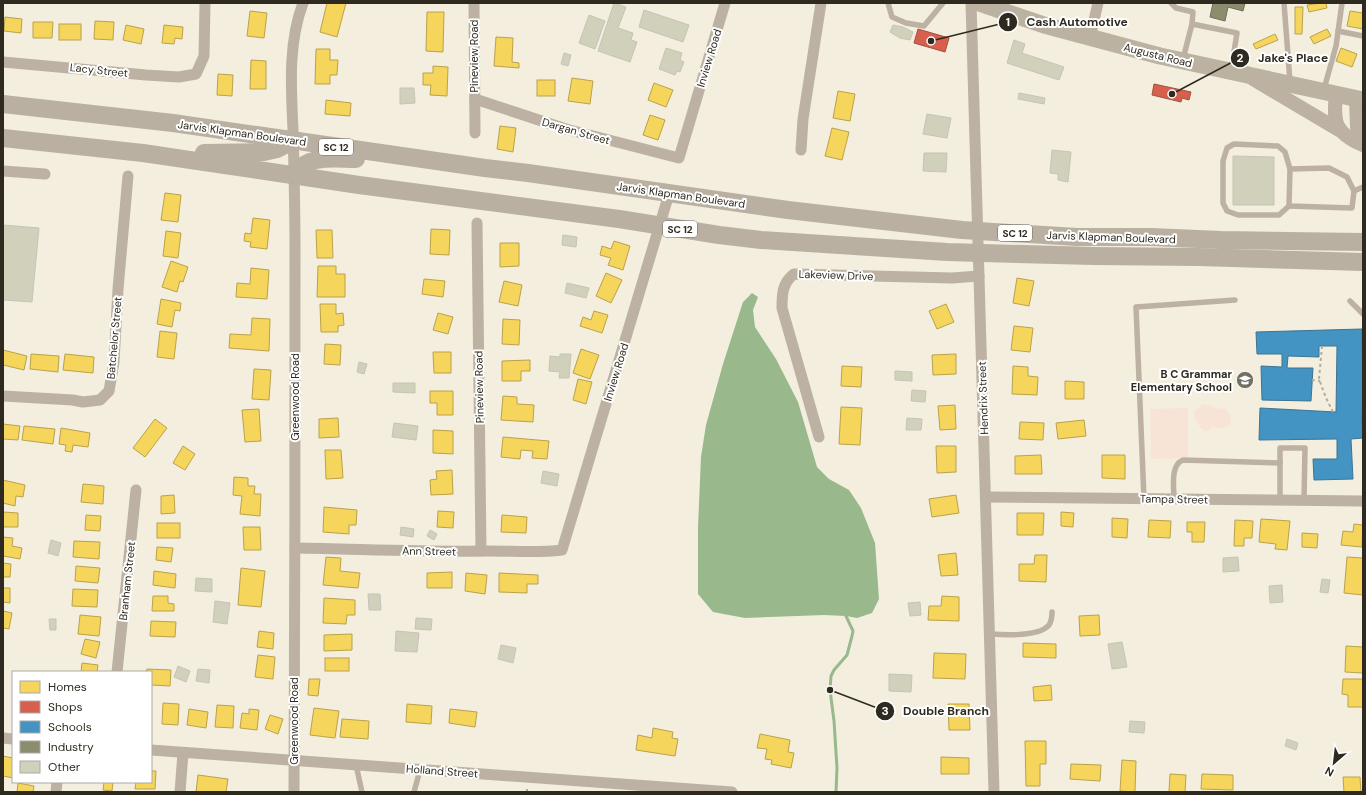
<svg xmlns="http://www.w3.org/2000/svg" width="1366" height="795" viewBox="0 0 1366 795" font-family="'DM Sans',sans-serif">
<rect width="100%" height="100%" fill="#f3eede"/>
<g fill="#f8e4d7">
<path d="M 1203,404 L 1210,405 L 1214,409 L 1225,408 L 1231,416 L 1231,422 C 1225,429 1221,429 1212,427 L 1208,431 L 1204,431 L 1200,427 L 1193,413 Z"/>
<path d="M 1188,408 L 1188,458 L 1151,459 L 1150,409 Z"/>
</g>
<path fill="#99b88b" d="M 752,293 L 758,297 L 753,310 L 755,327 L 776,359 L 798,402 L 817,467 L 829,479 L 849,490 L 861,508 L 875,543 L 879,599 L 872,613 L 857,618 L 846,616 L 824,615 L 745,618 L 713,612 L 698,594 L 698,528 L 701,457 L 706,425 L 723,364 L 743,302 Z"/>
<g fill="#f6d55c" stroke="#baa24a">
<path d="M 327,3 L 346,3 L 337,37 L 320,32 Z"/>
<path d="M 1321,3 L 1326,3 L 1327,8 L 1309,12 L 1307,5 Z"/>
<path d="M 1295,7 L 1303,7 L 1302,34 L 1295,34 Z"/>
<path d="M 250,11 L 267,13 L 264,38 L 247,36 Z"/>
<path d="M 1350,11 L 1363,13 L 1363,29 L 1347,26 Z"/>
<path d="M 427,12 L 444,12 L 443,52 L 426,51 Z"/>
<path d="M 5,17 L 22,19 L 21,33 L 4,31 Z"/>
<path d="M 95,21 L 114,22 L 113,40 L 94,39 Z"/>
<path d="M 33,22 L 53,22 L 52,38 L 33,38 Z"/>
<rect x="59" y="24" width="22" height="16"/>
<path d="M 126,25 L 144,29 L 141,44 L 123,40 Z"/>
<path d="M 164,25 L 183,27 L 182,39 L 175,38 L 174,44 L 162,43 Z"/>
<path d="M 1327,29 L 1331,36 L 1314,44 L 1310,37 Z"/>
<path d="M 1275,34 L 1278,40 L 1256,49 L 1253,44 Z"/>
<path d="M 496,37 L 513,38 L 512,62 L 519,63 L 519,68 L 494,66 Z"/>
<path d="M 1341,48 L 1357,54 L 1352,67 L 1336,61 Z"/>
<path d="M 316,49 L 330,49 L 330,60 L 338,60 L 337,75 L 330,75 L 330,84 L 315,84 Z"/>
<path d="M 251,60 L 266,61 L 266,89 L 250,89 Z"/>
<path d="M 433,66 L 448,67 L 447,96 L 430,95 L 431,85 L 423,85 L 423,73 L 433,73 Z"/>
<path d="M 218,74 L 233,75 L 232,96 L 217,95 Z"/>
<path d="M 572,78 L 593,81 L 590,104 L 568,101 Z"/>
<rect x="537" y="80" width="18" height="16"/>
<path d="M 654,83 L 673,90 L 666,107 L 648,100 Z"/>
<path d="M 838,91 L 855,94 L 850,121 L 833,118 Z"/>
<path d="M 326,100 L 351,103 L 350,116 L 325,114 Z"/>
<path d="M 650,115 L 665,120 L 658,140 L 643,135 Z"/>
<path d="M 500,126 L 516,128 L 513,152 L 497,149 Z"/>
<path d="M 832,128 L 849,132 L 842,160 L 825,156 Z"/>
<path d="M 165,193 L 181,195 L 178,222 L 161,220 Z"/>
<path d="M 253,218 L 270,220 L 267,249 L 250,247 L 251,242 L 244,241 L 245,233 L 251,234 Z"/>
<path d="M 431,229 L 450,230 L 449,255 L 430,254 Z"/>
<path d="M 316,230 L 332,230 L 333,258 L 317,258 Z"/>
<path d="M 166,231 L 181,233 L 178,258 L 163,256 Z"/>
<path d="M 614,241 L 630,246 L 623,270 L 608,265 L 611,258 L 600,255 L 602,246 L 611,249 Z"/>
<path d="M 500,243 L 519,243 L 519,266 L 500,267 Z"/>
<path d="M 171,261 L 188,267 L 183,282 L 180,281 L 177,292 L 162,287 Z"/>
<path d="M 318,266 L 336,266 L 336,274 L 345,274 L 345,297 L 317,297 Z"/>
<path d="M 251,268 L 269,270 L 267,299 L 236,297 L 237,283 L 250,284 Z"/>
<path d="M 606,273 L 622,280 L 611,303 L 596,296 Z"/>
<path d="M 1017,278 L 1034,281 L 1029,306 L 1013,303 Z"/>
<path d="M 424,279 L 445,281 L 443,297 L 422,294 Z"/>
<path d="M 504,281 L 522,285 L 518,306 L 499,302 Z"/>
<path d="M 161,299 L 181,303 L 180,311 L 175,310 L 172,327 L 157,324 Z"/>
<path d="M 320,304 L 336,304 L 336,314 L 343,313 L 344,325 L 338,326 L 338,332 L 321,332 Z"/>
<path d="M 946,304 L 954,322 L 937,329 L 929,311 Z"/>
<path d="M 594,311 L 608,315 L 602,333 L 580,326 L 583,317 L 591,320 Z"/>
<path d="M 438,313 L 453,317 L 448,334 L 433,330 Z"/>
<path d="M 252,318 L 270,319 L 269,351 L 229,348 L 230,334 L 251,335 Z"/>
<path d="M 503,319 L 520,320 L 519,345 L 502,344 Z"/>
<path d="M 1014,326 L 1033,328 L 1030,352 L 1011,350 Z"/>
<path d="M 160,331 L 177,333 L 174,359 L 157,357 Z"/>
<path d="M 325,344 L 341,345 L 340,365 L 324,364 Z"/>
<path d="M 581,349 L 599,355 L 590,379 L 573,373 Z"/>
<path d="M 3,350 L 27,356 L 24,370 L 3,365 Z"/>
<path d="M 433,352 L 451,352 L 451,373 L 434,373 Z"/>
<path d="M 31,354 L 59,356 L 58,372 L 30,369 Z"/>
<path d="M 65,354 L 94,357 L 93,373 L 63,370 Z"/>
<path d="M 956,354 L 956,374 L 933,375 L 932,355 Z"/>
<path d="M 530,360 L 530,371 L 521,371 L 521,381 L 502,381 L 502,361 Z"/>
<path d="M 842,366 L 862,367 L 861,387 L 841,386 Z"/>
<path d="M 1013,366 L 1028,367 L 1028,376 L 1038,377 L 1037,395 L 1012,394 Z"/>
<path d="M 254,369 L 271,370 L 269,400 L 252,399 Z"/>
<path d="M 578,379 L 592,382 L 586,404 L 573,400 Z"/>
<path d="M 1065,381 L 1084,382 L 1084,399 L 1065,399 Z"/>
<path d="M 430,391 L 453,391 L 453,415 L 437,415 L 437,403 L 430,403 Z"/>
<path d="M 503,396 L 517,397 L 517,404 L 534,405 L 533,422 L 501,420 Z"/>
<path d="M 955,405 L 956,429 L 940,430 L 938,406 Z"/>
<path d="M 841,407 L 862,408 L 860,445 L 839,444 Z"/>
<path d="M 259,409 L 261,441 L 245,442 L 242,410 Z"/>
<path d="M 338,418 L 339,437 L 319,438 L 319,419 Z"/>
<path d="M 155,419 L 167,428 L 145,457 L 133,448 Z"/>
<path d="M 1084,420 L 1086,436 L 1058,439 L 1056,423 Z"/>
<path d="M 1020,422 L 1044,423 L 1043,440 L 1019,439 Z"/>
<path d="M 3,424 L 20,426 L 18,440 L 3,439 Z"/>
<path d="M 24,426 L 55,429 L 53,444 L 22,440 Z"/>
<path d="M 61,428 L 90,433 L 88,447 L 73,445 L 72,452 L 65,451 L 66,445 L 59,444 Z"/>
<path d="M 433,430 L 453,431 L 453,454 L 433,453 Z"/>
<path d="M 503,437 L 549,441 L 547,459 L 532,458 L 533,451 L 521,450 L 520,459 L 501,457 Z"/>
<path d="M 183,446 L 195,454 L 185,470 L 173,463 Z"/>
<path d="M 936,446 L 956,446 L 956,472 L 937,473 Z"/>
<path d="M 325,450 L 341,450 L 343,478 L 326,479 Z"/>
<path d="M 1041,455 L 1042,474 L 1015,474 L 1015,456 Z"/>
<path d="M 1102,455 L 1125,455 L 1125,479 L 1102,478 Z"/>
<path d="M 452,470 L 453,494 L 431,495 L 430,480 L 437,479 L 436,471 Z"/>
<path d="M 234,477 L 248,478 L 248,486 L 255,486 L 254,494 L 261,494 L 260,516 L 240,514 L 242,496 L 233,495 Z"/>
<path d="M 3,480 L 25,485 L 23,497 L 16,496 L 15,506 L 3,503 Z"/>
<path d="M 83,484 L 104,486 L 103,504 L 81,502 Z"/>
<path d="M 174,495 L 175,513 L 161,514 L 161,496 Z"/>
<path d="M 956,495 L 959,513 L 932,517 L 929,499 Z"/>
<path d="M 324,507 L 357,510 L 356,525 L 349,525 L 349,534 L 323,532 Z"/>
<path d="M 438,511 L 454,512 L 453,528 L 437,527 Z"/>
<path d="M 3,512 L 18,513 L 18,527 L 3,527 Z"/>
<path d="M 1061,512 L 1074,513 L 1073,527 L 1061,526 Z"/>
<path d="M 1017,513 L 1044,513 L 1043,535 L 1017,535 Z"/>
<path d="M 86,515 L 101,516 L 100,531 L 85,530 Z"/>
<path d="M 502,515 L 527,517 L 526,533 L 501,532 Z"/>
<path d="M 1112,518 L 1128,519 L 1127,538 L 1112,537 Z"/>
<path d="M 1261,519 L 1290,521 L 1287,550 L 1275,549 L 1276,544 L 1259,542 Z"/>
<path d="M 1149,520 L 1171,521 L 1170,538 L 1148,537 Z"/>
<path d="M 1235,520 L 1253,521 L 1252,538 L 1244,538 L 1244,546 L 1234,546 Z"/>
<path d="M 1187,522 L 1205,522 L 1204,542 L 1192,542 L 1192,532 L 1187,532 Z"/>
<rect x="157" y="523" width="23" height="15"/>
<path d="M 1354,524 L 1363,525 L 1362,547 L 1341,545 L 1343,531 L 1353,532 Z"/>
<path d="M 243,527 L 260,527 L 261,550 L 244,550 Z"/>
<path d="M 1302,533 L 1318,534 L 1317,548 L 1302,547 Z"/>
<path d="M 3,537 L 13,538 L 12,546 L 22,548 L 20,559 L 3,556 Z"/>
<path d="M 74,541 L 100,542 L 99,559 L 73,557 Z"/>
<path d="M 157,547 L 173,548 L 171,562 L 156,560 Z"/>
<path d="M 956,553 L 958,575 L 941,576 L 938,555 Z"/>
<path d="M 1035,555 L 1047,555 L 1046,582 L 1019,581 L 1019,564 L 1034,564 Z"/>
<path d="M 326,557 L 341,558 L 340,571 L 360,573 L 358,588 L 323,585 Z"/>
<path d="M 1347,557 L 1363,558 L 1363,595 L 1344,593 Z"/>
<path d="M 3,563 L 11,564 L 10,577 L 3,577 Z"/>
<path d="M 76,566 L 100,568 L 98,583 L 75,581 Z"/>
<path d="M 241,568 L 265,571 L 261,607 L 238,605 Z"/>
<path d="M 154,571 L 176,574 L 175,588 L 153,585 Z"/>
<path d="M 452,572 L 452,588 L 427,588 L 427,573 Z"/>
<path d="M 466,573 L 487,575 L 485,594 L 465,591 Z"/>
<path d="M 499,573 L 538,575 L 538,584 L 527,584 L 527,593 L 499,592 Z"/>
<path d="M 3,588 L 10,588 L 10,603 L 3,602 Z"/>
<path d="M 73,589 L 98,590 L 97,607 L 72,606 Z"/>
<path d="M 153,596 L 168,596 L 168,603 L 174,604 L 174,611 L 152,611 Z"/>
<path d="M 942,596 L 959,597 L 959,621 L 928,620 L 929,606 L 941,606 Z"/>
<path d="M 324,598 L 355,600 L 355,615 L 347,615 L 346,624 L 323,623 Z"/>
<path d="M 3,611 L 12,613 L 9,629 L 3,628 Z"/>
<path d="M 80,615 L 101,617 L 99,636 L 78,634 Z"/>
<path d="M 1099,615 L 1100,635 L 1080,636 L 1079,616 Z"/>
<path d="M 151,621 L 176,622 L 175,637 L 150,636 Z"/>
<path d="M 259,631 L 274,633 L 273,649 L 257,647 Z"/>
<path d="M 352,634 L 352,650 L 324,651 L 324,635 Z"/>
<path d="M 85,639 L 100,642 L 96,658 L 81,654 Z"/>
<path d="M 1023,643 L 1056,644 L 1056,658 L 1023,657 Z"/>
<path d="M 1346,646 L 1363,647 L 1363,673 L 1345,672 Z"/>
<path d="M 934,653 L 966,654 L 965,679 L 933,678 Z"/>
<path d="M 258,655 L 275,657 L 273,679 L 255,677 Z"/>
<rect x="325" y="658" width="24" height="13"/>
<path d="M 82,663 L 98,665 L 97,672 L 81,672 Z"/>
<path d="M 147,669 L 171,670 L 170,686 L 151,685 L 151,672 L 146,672 Z"/>
<path d="M 309,679 L 320,679 L 318,696 L 308,695 Z"/>
<path d="M 1343,679 L 1363,679 L 1363,707 L 1348,707 L 1348,695 L 1342,694 Z"/>
<path d="M 1051,685 L 1052,700 L 1034,701 L 1033,687 Z"/>
<path d="M 163,703 L 179,704 L 178,725 L 162,724 Z"/>
<path d="M 407,704 L 432,706 L 431,724 L 406,722 Z"/>
<path d="M 948,704 L 969,704 L 970,730 L 949,730 Z"/>
<path d="M 217,705 L 234,706 L 233,728 L 215,727 Z"/>
<path d="M 314,708 L 339,711 L 335,738 L 310,735 Z"/>
<path d="M 189,709 L 208,712 L 206,728 L 187,725 Z"/>
<path d="M 249,709 L 259,710 L 257,730 L 240,728 L 242,713 L 249,714 Z"/>
<path d="M 450,709 L 477,712 L 475,727 L 449,723 Z"/>
<path d="M 270,715 L 283,719 L 278,734 L 265,729 Z"/>
<path d="M 342,719 L 369,721 L 368,739 L 340,737 Z"/>
<path d="M 653,728 L 673,732 L 672,738 L 678,739 L 675,756 L 636,750 L 638,735 L 652,738 Z"/>
<path d="M 760,734 L 790,740 L 788,752 L 794,753 L 791,768 L 771,764 L 772,760 L 765,759 L 767,749 L 757,748 Z"/>
<path d="M 1025,741 L 1046,741 L 1046,764 L 1040,764 L 1040,786 L 1026,786 Z"/>
<path d="M 3,756 L 13,758 L 13,778 L 3,776 Z"/>
<path d="M 941,757 L 969,758 L 969,774 L 941,774 Z"/>
<path d="M 1122,760 L 1136,761 L 1135,792 L 1120,791 Z"/>
<path d="M 1071,764 L 1101,765 L 1100,781 L 1070,779 Z"/>
<path d="M 151,771 L 156,771 L 155,789 L 135,789 L 136,782 L 151,782 Z"/>
<path d="M 1170,774 L 1186,775 L 1185,792 L 1169,792 Z"/>
<path d="M 1202,774 L 1233,775 L 1233,790 L 1201,789 Z"/>
<path d="M 198,775 L 228,779 L 226,792 L 196,792 Z"/>
<path d="M 1343,777 L 1360,777 L 1361,792 L 1344,792 Z"/>
<path d="M 104,782 L 113,782 L 112,791 L 103,790 Z"/>
<path d="M 18,783 L 34,786 L 33,792 L 17,792 Z"/>
</g>
<g fill="#d6604d" stroke="#a4503f">
<path d="M 918,29 L 949,38 L 945,52 L 914,43 Z"/>
<path d="M 1154,84 L 1191,92 L 1189,100 L 1182,98 L 1181,102 L 1152,95 Z"/>
</g>
<path fill="#4393c3" stroke="#3d7492" d="M 1362,329 L 1363,392 L 1362,425 L 1363,425 L 1363,438 L 1351,439 L 1353,479 L 1314,480 L 1313,459 L 1337,459 L 1337,439 L 1259,440 L 1260,408 L 1336,412 L 1337,346 L 1319,346 L 1319,357 L 1288,356 L 1287,368 L 1313,368 L 1311,401 L 1262,400 L 1261,366 L 1282,367 L 1282,354 L 1257,354 L 1256,332 Z"/>
<path fill="#8c8c6e" stroke="#706f56" d="M 1211,3 L 1245,3 L 1243,11 L 1228,7 L 1225,21 L 1210,17 L 1213,3 Z"/>
<g fill="none" stroke-linecap="round" stroke-linejoin="round">
<path stroke="#99b88b" stroke-width="3" d="M 836,792 L 837,768 L 834,721 L 830,690 L 831,676 L 834,670 L 847,655 L 852,636 L 853,631 L 846,616"/>
</g>
<g fill="#d0d0bb" stroke="#c5c4b8">
<path d="M 614,3 L 626,7 L 618,28 L 633,33 L 631,40 L 637,42 L 630,62 L 598,51 Z"/>
<path d="M 644,10 L 689,25 L 683,42 L 639,27 Z"/>
<path d="M 589,15 L 605,21 L 595,49 L 579,43 Z"/>
<path d="M 893,25 L 903,27 L 913,32 L 910,40 L 900,38 L 890,32 Z"/>
<path d="M 1014,40 L 1025,44 L 1022,53 L 1064,67 L 1059,80 L 1007,63 Z"/>
<path d="M 666,48 L 682,53 L 680,60 L 684,62 L 680,72 L 677,71 L 675,75 L 659,69 Z"/>
<path d="M 564,53 L 571,55 L 568,66 L 561,64 Z"/>
<path d="M 400,88 L 414,88 L 415,103 L 400,104 Z"/>
<path d="M 1019,93 L 1045,98 L 1044,104 L 1018,99 Z"/>
<path d="M 927,114 L 951,118 L 947,138 L 923,134 Z"/>
<path d="M 1052,150 L 1071,152 L 1068,182 L 1058,180 L 1058,174 L 1050,173 Z"/>
<path d="M 924,153 L 947,153 L 946,172 L 923,171 Z"/>
<path d="M 1233,156 L 1274,157 L 1274,205 L 1233,205 Z"/>
<path d="M 3,225 L 39,228 L 32,302 L 3,300 Z"/>
<path d="M 563,235 L 577,237 L 576,247 L 562,245 Z"/>
<path d="M 567,283 L 589,288 L 586,298 L 565,293 Z"/>
<path d="M 560,354 L 571,354 L 569,378 L 559,378 L 560,372 L 549,371 L 550,356 L 560,357 Z"/>
<path d="M 359,362 L 367,364 L 364,374 L 357,372 Z"/>
<path d="M 895,371 L 912,372 L 912,381 L 895,380 Z"/>
<path d="M 393,383 L 415,383 L 415,393 L 393,392 Z"/>
<path d="M 912,390 L 926,391 L 925,402 L 911,401 Z"/>
<path d="M 907,418 L 922,419 L 921,430 L 906,430 Z"/>
<path d="M 394,423 L 418,426 L 416,440 L 392,437 Z"/>
<path d="M 543,471 L 559,474 L 557,486 L 541,483 Z"/>
<path d="M 401,527 L 414,529 L 413,537 L 400,535 Z"/>
<path d="M 430,530 L 437,534 L 434,540 L 427,536 Z"/>
<path d="M 51,540 L 61,543 L 58,556 L 48,553 Z"/>
<path d="M 1238,557 L 1239,571 L 1223,572 L 1223,558 Z"/>
<path d="M 196,578 L 212,579 L 212,592 L 195,591 Z"/>
<path d="M 1322,579 L 1330,580 L 1328,593 L 1320,592 Z"/>
<path d="M 1282,585 L 1283,602 L 1270,603 L 1269,586 Z"/>
<path d="M 368,594 L 380,594 L 381,610 L 369,610 Z"/>
<path d="M 215,601 L 230,603 L 227,624 L 213,622 Z"/>
<path d="M 920,602 L 921,615 L 910,616 L 908,603 Z"/>
<path d="M 416,618 L 432,619 L 431,630 L 415,629 Z"/>
<path d="M 49,619 L 56,619 L 56,630 L 50,630 Z"/>
<path d="M 396,631 L 419,633 L 417,652 L 395,651 Z"/>
<path d="M 1122,642 L 1127,667 L 1112,669 L 1108,644 Z"/>
<path d="M 501,645 L 516,648 L 513,663 L 498,659 Z"/>
<path d="M 178,666 L 190,671 L 186,682 L 174,677 Z"/>
<path d="M 198,669 L 210,670 L 209,683 L 196,681 Z"/>
<path d="M 889,674 L 912,675 L 911,692 L 889,691 Z"/>
<path d="M 1130,721 L 1145,722 L 1144,733 L 1129,732 Z"/>
<path d="M 1287,739 L 1298,743 L 1296,750 L 1285,746 Z"/>
</g>
<g fill="none" stroke-linecap="round" stroke-linejoin="round">
<g stroke="#b3aca0" stroke-width="2" stroke-dasharray="3 3" stroke-linecap="butt">
<path d="M 1322,346 L 1319,379 L 1326,398 L 1333,412"/>
<path d="M 1312,380 L 1320,381"/>
<path d="M 527,792 L 527,787"/>
</g>
<g stroke="#bcb1a2" stroke-width="5.5">
<path d="M 888,3 L 892,17 L 906,23 L 924,26 L 943,3"/>
<path d="M 1171,3 L 1176,8 L 1193,12 L 1192,24"/>
<path d="M 1284,3 L 1290,82"/>
<path d="M 1338,31 L 1363,36"/>
<path d="M 1183,59 L 1192,24 L 1237,33 L 1231,70"/>
<path d="M 1324,89 L 1336,46 L 1342,3"/>
<path d="M 1329,168 L 1347,177 L 1354,191 L 1352,208 L 1289,206 L 1290,169 Z"/>
<path d="M 1354,191 L 1363,187"/>
<path d="M 1289,206 L 1279,215 L 1238,215 L 1227,211 L 1223,203 L 1223,161 L 1227,148 L 1234,144 L 1278,146 L 1285,152 L 1290,169"/>
<path d="M 1350,301 L 1363,314"/>
<path d="M 1144,499 L 1136,307 L 1235,300"/>
<path d="M 1174,499 C 1174,487 1170,465 1183,460 L 1280,463"/>
<path d="M 1280,500 L 1280,448 L 1305,448 L 1304,500"/>
<path d="M 990,634 C 1004,635 1039,637 1049,625 C 1051,622 1052,616 1052,612"/>
<path d="M 356,765 L 362,792"/>
<path d="M 414,792 L 420,770"/>
</g>
<g stroke="#bcb1a2" stroke-width="11">
<path d="M 474,3 L 475,133"/>
<path d="M 971,3 L 994,792"/>
<path d="M 1090,38 L 1098,3"/>
<path d="M 3,62 L 146,75 L 179,77 L 196,74 L 204,56 L 205,3"/>
<path d="M 475,99 L 566,129 L 679,158 L 725,3"/>
<path d="M 801,150 L 803,119 L 821,3"/>
<path d="M 3,171 L 45,174"/>
<path d="M 477,223 L 481,551"/>
<path d="M 3,396 L 73,400 L 83,402 L 100,400 L 109,391 L 114,362 L 118,289 L 128,176"/>
<path d="M 819,437 L 782,308 C 782,295 782,283 794,274 L 952,278 L 979,276"/>
<path d="M 986,497 L 1363,501"/>
<path d="M 295,548 C 360,549 425,552 489,551 C 514,551 538,553 562,550 L 669,194"/>
<path d="M 117,672 L 136,490"/>
<path d="M 3,738 L 13,739"/>
<path d="M 151,750 L 732,792"/>
<path d="M 56,792 L 57,782"/>
<path d="M 180,792 L 183,753"/>
<path d="M 294,792 C 294,611 296,429 295,248 C 295,208 294,168 293,129 C 291,87 288,43 303,3"/>
</g>
<g stroke="#bcb1a2" stroke-width="14">
<path d="M 1253,79 L 1339,130"/>
<path d="M 1336,94 C 1333,123 1335,133 1363,145"/>
<path d="M 1356,99 L 1357,127 L 1363,140"/>
</g>
<path stroke="#bcb2a1" stroke-width="17" d="M 979,3 L 1044,25 L 1160,56 L 1363,100"/>
<g stroke="#bab0a2" stroke-width="18">
<path d="M 3,104 L 173,123 L 485,168 L 528,173 L 788,210 L 962,230 L 1077,237 L 1151,237 L 1221,240 L 1363,242"/>
<path d="M 3,138 L 143,153 L 359,185 L 619,219 L 719,235 L 761,240 L 947,252 L 1094,256 L 1198,257 L 1363,262"/>
<path d="M 204,153 L 264,152 L 277,149 L 293,141"/>
<path d="M 294,175 C 307,154 334,159 356,159"/>
</g>
</g>
<defs>
<symbol id="school-disc" viewBox="-11 -11 22 22"><circle r="9.5" fill="#736f62" stroke="#fff"/><path d="M0-5L7-2L0 1L-7-2ZM-4 1L0 2.5L4 1V4Q0 6-4 4Z" fill="#fff"/></symbol>
</defs>
<g fill-rule="evenodd">
<use href="#school-disc" x="1235" y="370" width="20" height="20"/>
</g>
<g text-anchor="middle" dominant-baseline="central" stroke-width="4" stroke-linejoin="round" paint-order="stroke">
<g fill="#fff" stroke="#6d6a62" stroke-width="1">
<rect x="319" y="139" width="34" height="16" rx="3"/>
<rect x="663" y="221" width="34" height="16" rx="3"/>
<rect x="998" y="225" width="34" height="16" rx="3"/>
</g>
<g font-size="10" font-weight="bold" fill="#2e2a1f">
<text x="336" y="147">SC 12</text>
<text x="680" y="229">SC 12</text>
<text x="1015" y="233">SC 12</text>
</g>
<g font-size="11" fill="#2e2a1f" stroke="#fff">
<text transform="translate(1158 55) rotate(14)">Augusta Road</text>
<text transform="translate(474 56) rotate(-90)">Pineview Road</text>
<text transform="translate(709 58) rotate(-73)">Inview Road</text>
<text transform="translate(99 70) rotate(6)">Lacy Street</text>
<text transform="translate(576 131) rotate(16)">Dargan Street</text>
<text transform="translate(242 133) rotate(8)">Jarvis Klapman Boulevard</text>
<text transform="translate(681 195) rotate(8)">Jarvis Klapman Boulevard</text>
<text transform="translate(1111 237) rotate(2)">Jarvis Klapman Boulevard</text>
<text transform="translate(836 275) rotate(2)">Lakeview Drive</text>
<text transform="translate(114 338) rotate(-85)">Batchelor Street</text>
<text transform="translate(616 372) rotate(-73)">Inview Road</text>
<text transform="translate(479 387) rotate(-91)">Pineview Road</text>
<text transform="translate(295 397) rotate(-90)">Greenwood Road</text>
<text transform="translate(983 398) rotate(-92)">Hendrix Street</text>
<text transform="translate(1174 499) rotate(1)">Tampa Street</text>
<text transform="translate(429 551) rotate(1)">Ann Street</text>
<text transform="translate(127 581) rotate(-84)">Branham Street</text>
<text transform="translate(294 721) rotate(-90)">Greenwood Road</text>
<text transform="translate(442 771) rotate(4)">Holland Street</text>
</g>
<g font-size="11" font-weight="bold" fill="#2e2a1f" stroke="#fff" text-anchor="end">
<text x="1232" y="374">B C Grammar<tspan x="1232" dy="13">Elementary School</tspan></text>
</g>
</g>
<path fill="none" stroke="#2e2a1f" stroke-width="1.5" d="M931 41L1008 22M1172 94L1240 58M830 690L885 711"/>
<g fill="#2e2a1f" stroke="#fff" stroke-width="1.5">
<circle cx="931" cy="41" r="4"/>
<circle cx="1172" cy="94" r="4"/>
<circle cx="830" cy="690" r="4"/>
<circle cx="1008" cy="22" r="10"/>
<circle cx="1240" cy="58" r="10"/>
<circle cx="885" cy="711" r="10"/>
</g>
<g font-size="12" text-anchor="middle" font-weight="bold" fill="#fff">
<text x="1008" y="26">1</text>
<text x="1240" y="62">2</text>
<text x="885" y="715">3</text>
</g>
<g font-size="12" text-anchor="middle" font-weight="bold" fill="#2e2a1f" stroke="#fff" stroke-width="4" stroke-linejoin="round" paint-order="stroke">
<text x="1077" y="26">Cash Automotive</text>
<text x="1293" y="62">Jake's Place</text>
<text x="946" y="715">Double Branch</text>
</g>
<rect width="1366" height="795" fill="none" stroke="#2e2a1f" stroke-width="8"/>
<rect x="12" y="671" width="140" height="112" fill="#ffffff" stroke="#abaaa5"/>
<rect x="20" y="681" width="20" height="12" fill="#f6d55c" stroke="#abaaa5"/>
<text x="48" y="691" font-size="12" fill="#2e2a1f">Homes</text>
<rect x="20" y="701" width="20" height="12" fill="#d6604d" stroke="#abaaa5"/>
<text x="48" y="711" font-size="12" fill="#2e2a1f">Shops</text>
<rect x="20" y="721" width="20" height="12" fill="#4393c3" stroke="#abaaa5"/>
<text x="48" y="731" font-size="12" fill="#2e2a1f">Schools</text>
<rect x="20" y="741" width="20" height="12" fill="#8c8c6e" stroke="#abaaa5"/>
<text x="48" y="751" font-size="12" fill="#2e2a1f">Industry</text>
<rect x="20" y="761" width="20" height="12" fill="#d0d0bb" stroke="#abaaa5"/>
<text x="48" y="771" font-size="12" fill="#2e2a1f">Other</text>
<g transform="translate(1334 763) rotate(208)" stroke="#ffffff" stroke-width="3" paint-order="stroke">
<path d="M0-3L7 15L0 10L-7 15Z" fill="#2e2a1f"/>
<text y="-6" font-size="11" font-weight="bold" text-anchor="middle" fill="#2e2a1f">N</text>
</g>
</svg>
